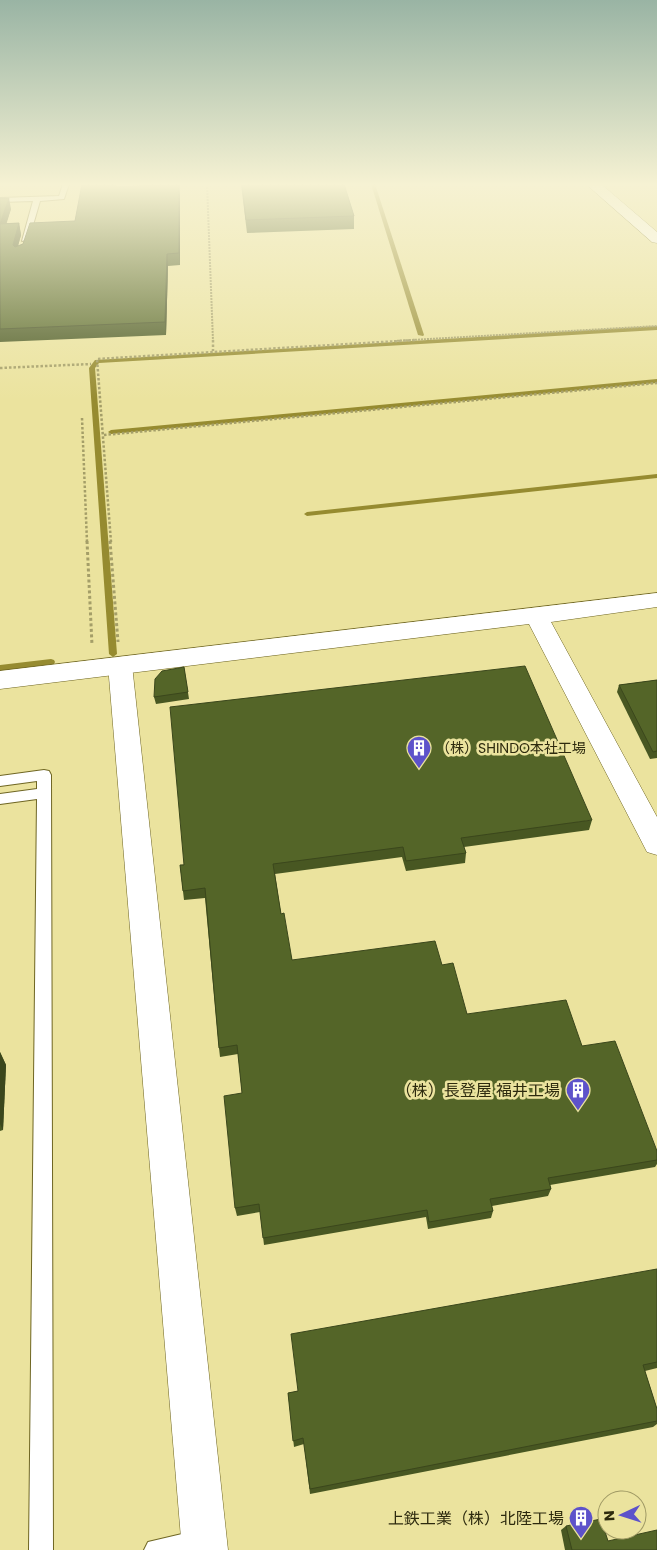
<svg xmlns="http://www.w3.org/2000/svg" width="657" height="1550" viewBox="0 0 657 1550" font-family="Poppins,'Noto Sans JP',sans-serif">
<rect width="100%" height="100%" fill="#ebe39e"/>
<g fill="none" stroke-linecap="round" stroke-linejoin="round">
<g fill="#968b30" fill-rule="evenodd">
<path d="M 371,184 L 375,184 L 424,335 L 423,336 L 418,335 Z"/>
<path d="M 657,326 L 657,330 L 99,363 L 95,368 L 117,654 L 113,657 L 109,654 L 89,368 L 95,360 Z"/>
<path d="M 657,379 L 657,383 L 111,434 L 108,432 L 111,430 Z"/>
<path d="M 657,474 L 657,478 L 307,516 L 304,514 L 307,512 Z"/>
<path d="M 51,659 L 54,660 L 55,662 L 54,664 L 0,671 L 0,665 Z"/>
</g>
<defs>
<g id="service">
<path d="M 63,184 L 69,184 L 64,199 L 40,201 L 29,239 L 22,241 L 33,201 L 0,202 L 0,198 L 59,196 Z"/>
<path d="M 44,770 L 49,771 L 51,775 L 53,1550 L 29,1550 L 37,799 L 0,804 L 0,794 L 37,789 L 37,781 L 0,786 L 0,776 Z"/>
<path d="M 199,1530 L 207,1533 L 210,1541 L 205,1550 L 144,1550 L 148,1542 Z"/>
</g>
<path id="minor" d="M 120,657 L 129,659 L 132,665 L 228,1550 L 182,1550 L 108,665 L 111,659 Z"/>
<path id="tertiary" d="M 657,593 L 657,607 L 551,622 L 657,817 L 657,855 L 647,852 L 529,624 L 0,689 L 0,671 Z"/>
<path id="secondary" d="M 586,184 L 601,184 L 657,232 L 657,243 L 652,242 Z"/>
</defs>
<use href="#service" stroke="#6f6623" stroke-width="2"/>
<use href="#minor" stroke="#6f6623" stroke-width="1"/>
<use href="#tertiary" stroke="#6f6623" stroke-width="1"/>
<use href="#secondary" stroke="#6f6623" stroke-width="1"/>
<g stroke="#a49e68" stroke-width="2" stroke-dasharray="2 1" stroke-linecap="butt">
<path d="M 207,184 L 213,341"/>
<path d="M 394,341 L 657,326"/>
</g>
<g stroke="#a49e68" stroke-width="2.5" stroke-dasharray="2.5 2" stroke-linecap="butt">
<path d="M 213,340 L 213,351"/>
<path d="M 0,368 L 91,364"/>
<path d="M 82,418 L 87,542"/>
<path d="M 104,435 L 657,383"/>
<path d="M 111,542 L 97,359 L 416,340"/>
</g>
<g stroke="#a49e68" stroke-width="3" stroke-dasharray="3 2.5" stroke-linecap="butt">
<path d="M 87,541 L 92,645"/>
<path d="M 110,541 L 118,642"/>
</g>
<use href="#service" fill="#fff" fill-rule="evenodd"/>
<use href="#minor" fill="#fff" fill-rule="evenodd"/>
<use href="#tertiary" fill="#fff" fill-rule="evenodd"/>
<use href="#secondary" fill="#fff" fill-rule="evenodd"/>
</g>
<g fill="#485722">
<path d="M 241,184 L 354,216 L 354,229 L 247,233 Z"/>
<path d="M 119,187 L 180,196 L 180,265 L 168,266 L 166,335 L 0,342 L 0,198 L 11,209 L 6,223 L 19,223 L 21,235 L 18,246 L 75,221 Z"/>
<path d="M 184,667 L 189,699 L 156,704 L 154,697 Z"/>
<path d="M 657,680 L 657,758 L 650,759 L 617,692 L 619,685 Z"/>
<path d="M 592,820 L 589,830 L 464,847 L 466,853 L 465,863 L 406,871 L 402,857 L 275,874 L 281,914 L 292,960 L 442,965 L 467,1014 L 582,1046 L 657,1151 L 657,1164 L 655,1167 L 550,1185 L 551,1189 L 548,1196 L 492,1206 L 493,1211 L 491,1218 L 428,1229 L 426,1217 L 264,1245 L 260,1212 L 237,1216 L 235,1208 L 242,1093 L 238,1054 L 220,1057 L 219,1048 L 205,898 L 184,900 L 180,865 Z"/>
<path d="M 0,1052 L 6,1065 L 3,1130 L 0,1131 Z"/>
<path d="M 657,1269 L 657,1368 L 645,1371 L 657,1409 L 657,1424 L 653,1427 L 310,1494 L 304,1444 L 294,1447 L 288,1393 L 298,1391 Z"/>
<path d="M 566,1526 L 608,1541 L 657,1550 L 565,1550 L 561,1530 Z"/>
</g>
<g fill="#3b471c">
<path d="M 179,184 L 180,196 L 180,265 L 179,253 Z"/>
<path d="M 9,198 L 11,209 L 3,235 L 0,224 Z"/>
<path d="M 19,223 L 21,235 L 15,256 L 13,245 Z"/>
<path d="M 167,254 L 168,266 L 166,335 L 165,322 Z"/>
<path d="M 0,1052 L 6,1065 L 3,1130 L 0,1124 Z"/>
</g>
<g fill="#546528" stroke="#3b471c">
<path d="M 82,184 L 116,184 L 116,187 L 179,184 L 179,253 L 167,254 L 165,322 L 0,329 L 0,224 L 19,223 L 13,245 L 15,247 L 23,244 L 30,223 L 75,221 Z"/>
<path d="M 242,184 L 344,184 L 354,216 L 246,220 Z"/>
<path d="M 0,198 L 9,198 L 0,224 Z"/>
<path d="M 525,666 L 592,820 L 461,838 L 466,853 L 406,861 L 403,847 L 273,864 L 281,914 L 284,913 L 292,960 L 435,941 L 442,965 L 453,963 L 467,1014 L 566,1000 L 582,1046 L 615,1041 L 657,1151 L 657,1160 L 548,1178 L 551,1189 L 490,1199 L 493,1211 L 429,1222 L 427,1210 L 263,1238 L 259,1204 L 235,1208 L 224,1096 L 242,1093 L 237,1045 L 219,1048 L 205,888 L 183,891 L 180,865 L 184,865 L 170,707 Z"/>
<path d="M 184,667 L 188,692 L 154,697 L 155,679 L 162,671 Z"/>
<path d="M 657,680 L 657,751 L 653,752 L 619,685 Z"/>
<path d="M 657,1269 L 657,1362 L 643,1365 L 657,1409 L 657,1421 L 310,1489 L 303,1438 L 293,1441 L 288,1393 L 298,1391 L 291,1334 Z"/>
<path d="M 601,1519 L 608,1541 L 657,1530 L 657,1550 L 572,1550 L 566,1526 Z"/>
</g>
<linearGradient id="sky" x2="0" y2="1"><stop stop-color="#99b4a4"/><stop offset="0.46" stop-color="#f6f2d3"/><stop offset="1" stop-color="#f6f2d3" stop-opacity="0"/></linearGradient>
<rect width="657" height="401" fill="url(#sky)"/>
<defs>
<symbol id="building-pin" viewBox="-11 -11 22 30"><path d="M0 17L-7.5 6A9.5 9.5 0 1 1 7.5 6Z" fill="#5d52ca" stroke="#ebe39e"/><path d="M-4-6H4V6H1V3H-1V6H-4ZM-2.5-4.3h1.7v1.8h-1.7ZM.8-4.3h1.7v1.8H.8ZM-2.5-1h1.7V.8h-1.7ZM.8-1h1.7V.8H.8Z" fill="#fff"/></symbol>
</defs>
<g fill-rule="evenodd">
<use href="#building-pin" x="405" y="734" width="28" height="38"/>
<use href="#building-pin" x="564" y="1076" width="28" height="38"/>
<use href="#building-pin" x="567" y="1504" width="28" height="38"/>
</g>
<g text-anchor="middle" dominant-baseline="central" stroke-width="5" stroke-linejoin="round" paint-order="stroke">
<g font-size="14" fill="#2d2a0e" stroke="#ebe39e" text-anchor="start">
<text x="436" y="748">（株）SHINDO本社工場</text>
</g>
<g font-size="16" fill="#2d2a0e" stroke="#ebe39e" text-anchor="end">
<text x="560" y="1090">（株）長登屋 福井工場</text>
<text x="564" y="1518">上鉄工業（株）北陸工場</text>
</g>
</g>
<g transform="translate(622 1515) rotate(266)"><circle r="24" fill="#ebe39e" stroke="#9f9964"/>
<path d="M0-4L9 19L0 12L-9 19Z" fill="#5d52ca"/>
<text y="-8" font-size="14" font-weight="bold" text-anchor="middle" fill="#2d2a0e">N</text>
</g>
</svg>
